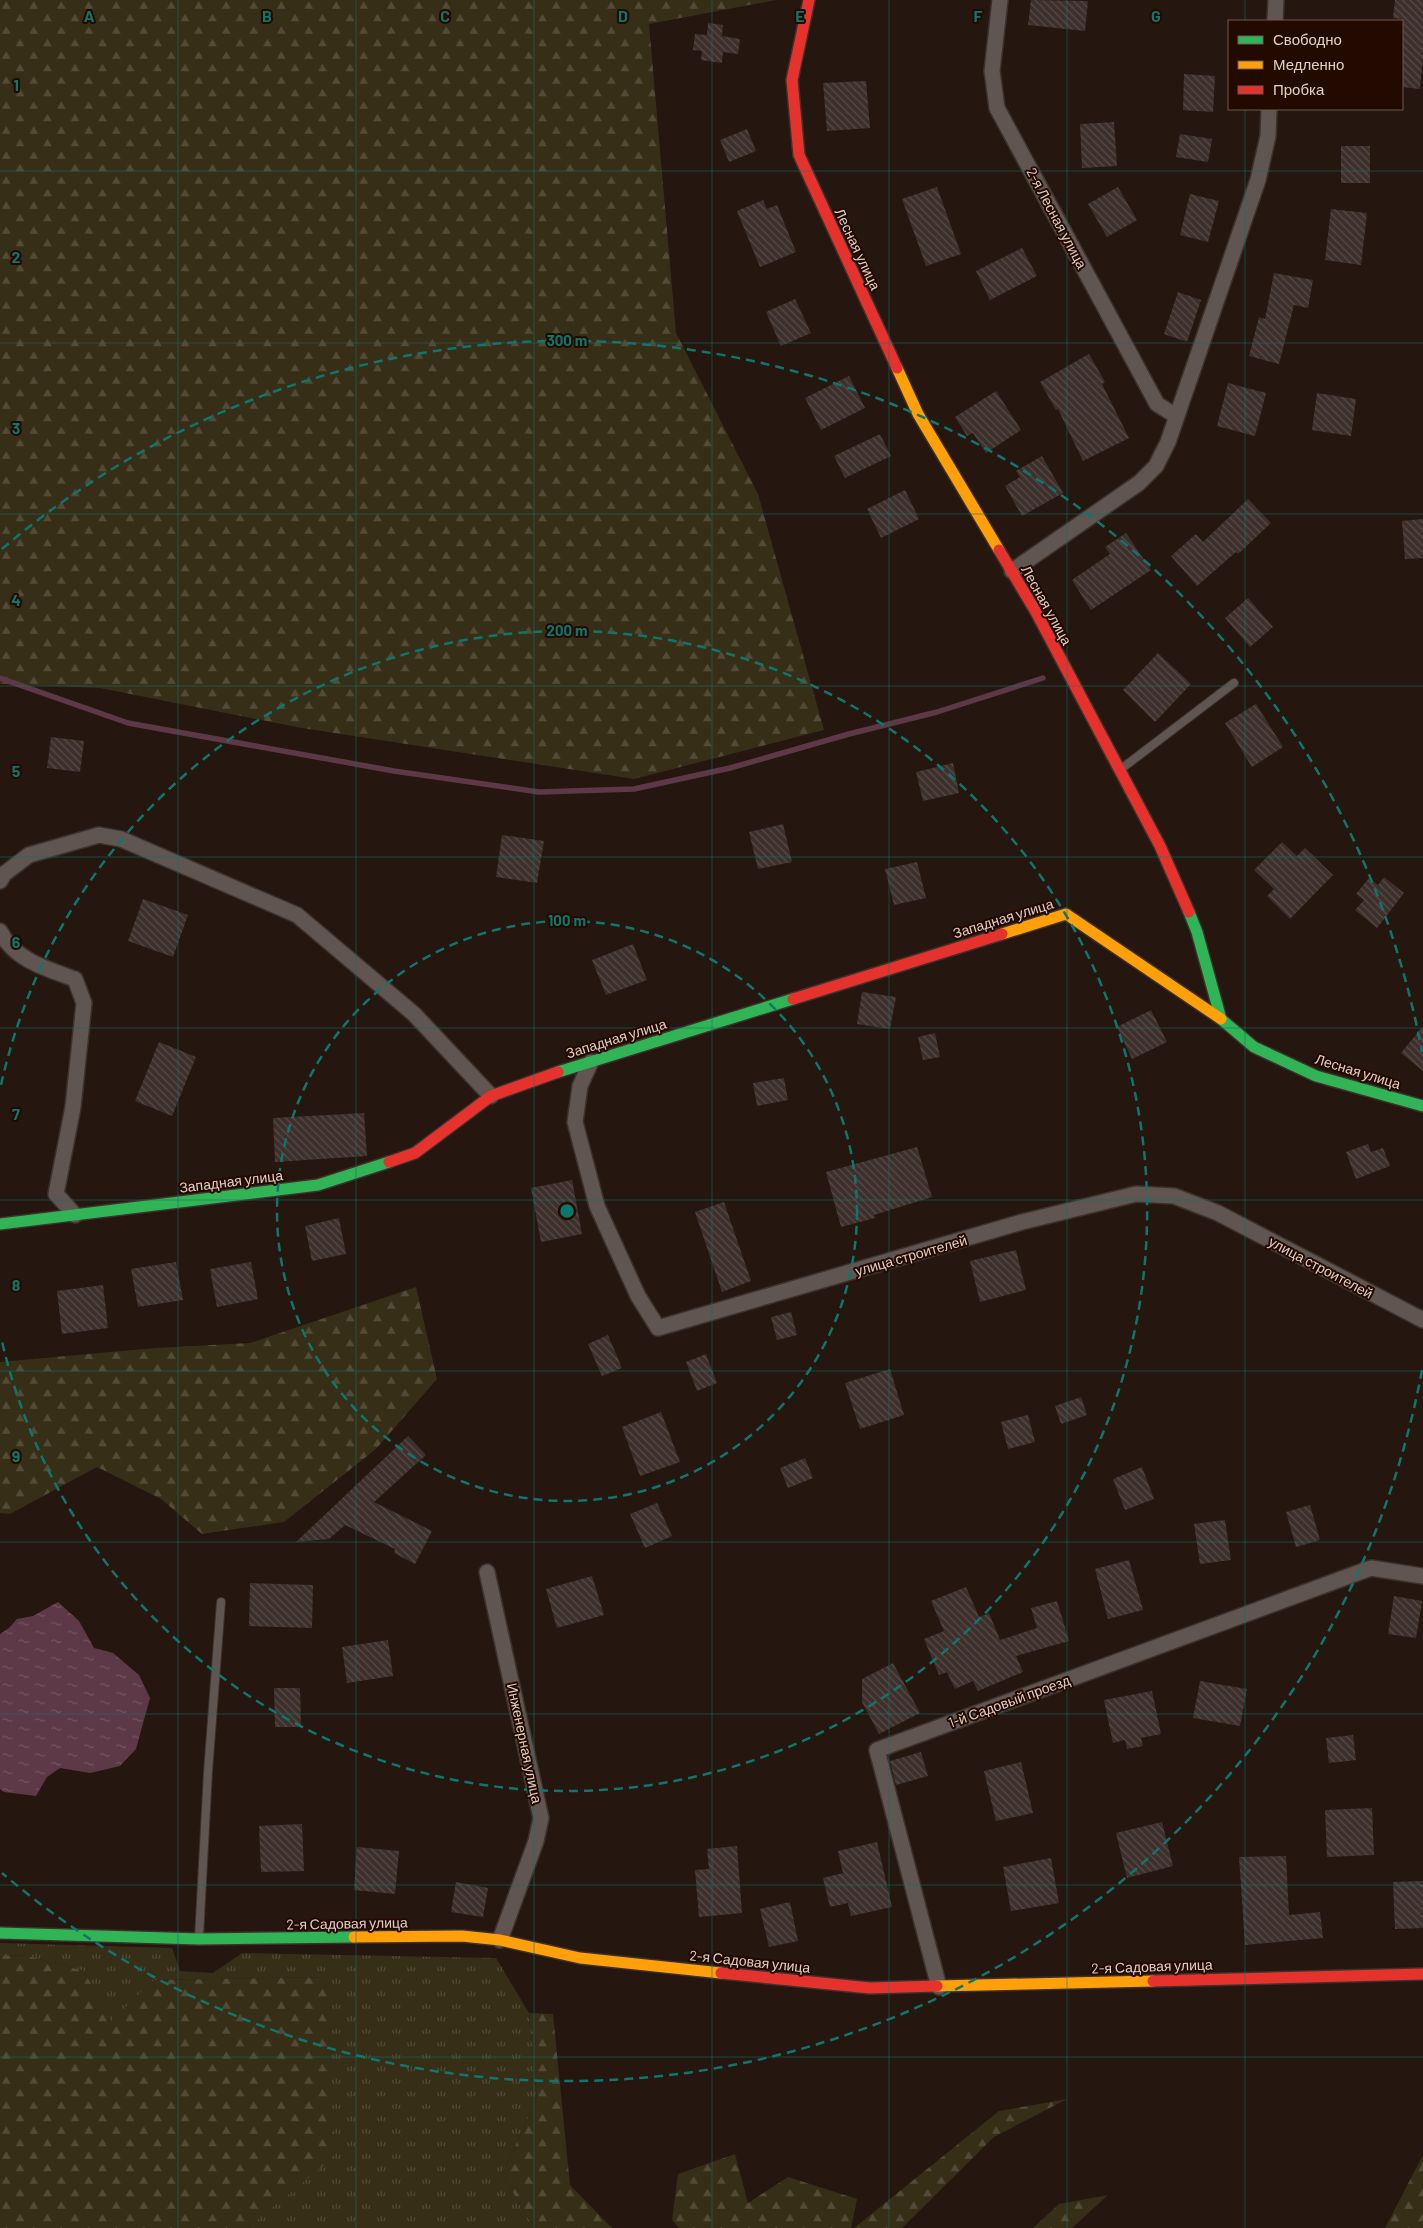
<svg xmlns="http://www.w3.org/2000/svg" width="1423" height="2228" viewBox="0 0 1423 2228" font-family="Barlow,sans-serif">
<defs>
<pattern id="grass-tufts" width="24" height="20" patternUnits="userSpaceOnUse" patternTransform="scale(1.25)"><rect width="24" height="20" fill="#362e17"/><path d="M3 7l-1-3M5 7V3M7 7l1-3M15 17l-1-3M17 17v-4M19 17l1-3" fill="none" stroke="#534b37"/></pattern>
<pattern id="forest-firs" width="22" height="20" patternUnits="userSpaceOnUse" patternTransform="scale(1.25)"><rect width="22" height="20" fill="#362e17"/><path d="M5 1l3.5 6h-7zM16 11l3.5 6h-7z" fill="#534b37"/></pattern>
<pattern id="water-ripples" width="26" height="14" patternUnits="userSpaceOnUse" patternTransform="scale(1.25)"><rect width="26" height="14" fill="#5d3947"/><path d="M2 4q2-2 4 0t4 0M15 11q2-2 4 0t4 0" fill="none" stroke="#745460"/></pattern>
<pattern id="building-back-hatch" width="6" height="6" patternUnits="userSpaceOnUse" patternTransform="scale(1.25)"><rect width="6" height="6" fill="#3c2f2c"/><path d="M-1 5l2 2M0 0l6 6M5-1l2 2" fill="none" stroke="#584c49"/></pattern>
</defs>
<rect width="100%" height="100%" fill="#25160f"/>
<path fill="url(#grass-tufts)" d="M 0,1943 L 172,1948 L 180,1971 L 213,1973 L 242,1953 L 496,1958 L 529,2013 L 537,2099 L 502,2174 L 529,2220 L 537,2228 L 253,2228 L 328,1977 L 154,1980 L 111,2022 L 84,1971 L 28,1956 L 0,1955 Z"/>
<g fill="url(#forest-firs)">
<path d="M 0,0 L 776,0 L 649,24 L 676,333 L 758,494 L 824,730 L 634,779 L 302,728 L 100,688 L 0,684 Z"/>
<path d="M 416,1287 L 437,1379 L 376,1449 L 284,1522 L 202,1534 L 161,1499 L 97,1467 L 10,1514 L 0,1513 L 0,1362 L 155,1348 L 250,1343 Z"/>
<path d="M 0,1955 L 28,1956 L 84,1971 L 111,2021 L 154,1980 L 328,1977 L 334,2157 L 257,2220 L 253,2228 L 0,2228 Z"/>
<path d="M 529,2013 L 553,2014 L 570,2185 L 612,2228 L 537,2228 L 529,2220 L 502,2174 L 537,2099 Z"/>
<path d="M 1067,2099 L 994,2137 L 902,2228 L 854,2228 L 999,2111 Z"/>
<path d="M 735,2154 L 748,2203 L 788,2177 L 857,2199 L 851,2228 L 679,2228 L 672,2220 L 678,2174 Z"/>
<path d="M 1423,2155 L 1423,2228 L 1385,2228 Z"/>
<path d="M 1108,2195 L 1072,2228 L 1033,2228 L 1059,2204 Z"/>
</g>
<path fill="url(#water-ripples)" d="M 58,1602 L 79,1621 L 94,1648 L 113,1653 L 139,1675 L 150,1698 L 136,1749 L 120,1766 L 90,1773 L 60,1768 L 47,1777 L 36,1796 L 4,1792 L 0,1789 L 0,1634 L 9,1628 L 17,1619 L 33,1616 Z"/>
<g fill="none" stroke-linecap="round" stroke-linejoin="round">
<path stroke="#5d3947" stroke-width="5.5" d="M 0,678 L 128,723 L 394,771 L 539,792 L 634,789 L 730,768 L 849,734 L 937,712 L 1043,678"/>
</g>
<g fill="url(#building-back-hatch)">
<path d="M 1031,0 L 1088,1 L 1085,31 L 1028,25 Z"/>
<path d="M 1395,0 L 1423,0 L 1423,57 L 1420,89 L 1402,87 L 1402,19 L 1393,18 Z"/>
<path d="M 708,23 L 723,25 L 722,36 L 740,39 L 738,54 L 723,52 L 722,63 L 701,60 L 702,51 L 693,50 L 695,34 L 707,35 Z"/>
<path d="M 1184,74 L 1215,76 L 1213,112 L 1183,110 Z"/>
<path d="M 866,81 L 870,128 L 827,131 L 823,83 Z"/>
<path d="M 1114,122 L 1117,166 L 1082,168 L 1080,124 Z"/>
<path d="M 747,129 L 756,151 L 729,162 L 720,140 Z"/>
<path d="M 1180,134 L 1212,139 L 1208,162 L 1176,157 Z"/>
<rect x="1341" y="146" width="29" height="37"/>
<path d="M 937,187 L 961,254 L 926,266 L 902,199 Z"/>
<path d="M 1118,187 L 1137,220 L 1107,237 L 1088,204 Z"/>
<path d="M 1190,194 L 1219,201 L 1208,242 L 1180,235 Z"/>
<path d="M 763,200 L 767,209 L 777,205 L 796,252 L 760,267 L 737,211 Z"/>
<path d="M 1331,209 L 1367,213 L 1361,265 L 1325,260 Z"/>
<path d="M 1022,248 L 1037,276 L 990,300 L 976,271 Z"/>
<path d="M 1274,273 L 1313,280 L 1308,308 L 1294,305 L 1279,364 L 1249,356 L 1259,317 L 1265,319 Z"/>
<path d="M 1178,292 L 1201,300 L 1187,342 L 1164,334 Z"/>
<path d="M 795,299 L 811,333 L 781,346 L 766,312 Z"/>
<path d="M 1089,354 L 1105,382 L 1102,384 L 1129,438 L 1083,461 L 1058,409 L 1056,410 L 1040,382 Z"/>
<path d="M 849,376 L 865,408 L 821,430 L 805,398 Z"/>
<path d="M 1228,383 L 1266,393 L 1255,436 L 1217,426 Z"/>
<path d="M 996,391 L 1021,430 L 986,453 L 973,433 L 967,436 L 955,417 Z"/>
<path d="M 1317,393 L 1356,399 L 1351,436 L 1312,430 Z"/>
<path d="M 880,434 L 891,456 L 845,478 L 834,456 Z"/>
<path d="M 1042,456 L 1063,493 L 1022,516 L 1005,486 L 1020,477 L 1016,471 Z"/>
<path d="M 905,490 L 919,519 L 881,538 L 867,509 Z"/>
<path d="M 1248,499 L 1271,523 L 1238,554 L 1236,552 L 1197,586 L 1171,556 L 1196,534 L 1203,542 Z"/>
<path d="M 1423,519 L 1423,558 L 1405,559 L 1402,521 Z"/>
<path d="M 1126,533 L 1151,570 L 1091,610 L 1072,580 L 1110,554 L 1105,547 Z"/>
<path d="M 1248,598 L 1273,627 L 1250,647 L 1225,618 Z"/>
<path d="M 1158,653 L 1191,684 L 1155,722 L 1123,690 Z"/>
<path d="M 1256,704 L 1283,747 L 1252,767 L 1225,723 Z"/>
<path d="M 51,737 L 84,741 L 80,772 L 47,768 Z"/>
<path d="M 953,763 L 959,793 L 923,801 L 916,772 Z"/>
<path d="M 783,824 L 792,862 L 758,869 L 749,832 Z"/>
<path d="M 502,835 L 544,841 L 537,883 L 496,877 Z"/>
<path d="M 1282,842 L 1297,856 L 1305,848 L 1333,875 L 1290,919 L 1267,896 L 1274,889 L 1254,870 Z"/>
<path d="M 917,862 L 926,898 L 894,905 L 885,869 Z"/>
<path d="M 1384,877 L 1404,893 L 1377,928 L 1355,910 L 1364,900 L 1356,894 L 1369,878 L 1378,885 Z"/>
<path d="M 143,899 L 188,915 L 173,957 L 128,941 Z"/>
<path d="M 633,944 L 647,980 L 606,995 L 592,960 Z"/>
<path d="M 862,992 L 896,997 L 890,1029 L 857,1024 Z"/>
<path d="M 1151,1010 L 1167,1042 L 1132,1059 L 1117,1027 Z"/>
<path d="M 1423,1026 L 1423,1071 L 1401,1053 Z"/>
<path d="M 935,1033 L 940,1057 L 923,1060 L 918,1037 Z"/>
<path d="M 159,1042 L 196,1057 L 172,1116 L 135,1101 Z"/>
<path d="M 784,1078 L 788,1100 L 757,1106 L 753,1083 Z"/>
<path d="M 364,1113 L 367,1156 L 275,1162 L 273,1118 Z"/>
<path d="M 1368,1144 L 1371,1152 L 1383,1148 L 1390,1166 L 1356,1179 L 1346,1152 Z"/>
<path d="M 917,1147 L 932,1197 L 874,1215 L 875,1218 L 841,1227 L 826,1172 Z"/>
<path d="M 572,1180 L 582,1234 L 541,1242 L 531,1188 Z"/>
<path d="M 724,1202 L 751,1281 L 722,1292 L 695,1212 Z"/>
<path d="M 339,1218 L 346,1254 L 312,1261 L 305,1226 Z"/>
<path d="M 1016,1250 L 1026,1290 L 980,1302 L 970,1261 Z"/>
<path d="M 176,1262 L 183,1300 L 138,1307 L 131,1269 Z"/>
<path d="M 251,1262 L 258,1299 L 217,1307 L 210,1269 Z"/>
<path d="M 103,1285 L 108,1328 L 62,1334 L 57,1291 Z"/>
<path d="M 791,1312 L 797,1335 L 777,1340 L 771,1317 Z"/>
<path d="M 608,1335 L 622,1368 L 602,1376 L 588,1344 Z"/>
<path d="M 706,1354 L 717,1383 L 697,1391 L 686,1362 Z"/>
<path d="M 890,1369 L 904,1415 L 860,1429 L 845,1383 Z"/>
<path d="M 1081,1397 L 1087,1415 L 1061,1424 L 1055,1406 Z"/>
<path d="M 661,1412 L 680,1462 L 640,1476 L 622,1427 Z"/>
<path d="M 1028,1415 L 1035,1442 L 1008,1449 L 1001,1422 Z"/>
<path d="M 408,1436 L 426,1455 L 374,1502 L 432,1531 L 415,1564 L 394,1553 L 395,1549 L 345,1525 L 329,1539 L 296,1542 Z"/>
<path d="M 805,1458 L 813,1478 L 788,1488 L 780,1468 Z"/>
<path d="M 1142,1467 L 1154,1499 L 1125,1510 L 1113,1479 Z"/>
<path d="M 657,1503 L 672,1536 L 645,1548 L 630,1514 Z"/>
<path d="M 1310,1505 L 1320,1540 L 1296,1547 L 1286,1512 Z"/>
<path d="M 1225,1520 L 1231,1560 L 1200,1564 L 1194,1524 Z"/>
<path d="M 1129,1560 L 1143,1610 L 1108,1619 L 1095,1569 Z"/>
<path d="M 592,1576 L 604,1615 L 557,1628 L 546,1589 Z"/>
<path d="M 250,1583 L 313,1585 L 312,1628 L 249,1626 Z"/>
<path d="M 966,1587 L 979,1617 L 989,1613 L 1000,1640 L 1037,1628 L 1031,1608 L 1057,1601 L 1069,1641 L 1016,1656 L 1023,1672 L 978,1691 L 973,1681 L 955,1689 L 947,1672 L 939,1675 L 924,1639 L 944,1631 L 931,1601 Z"/>
<path d="M 1394,1596 L 1422,1601 L 1416,1638 L 1388,1634 Z"/>
<path d="M 388,1640 L 393,1676 L 347,1683 L 342,1647 Z"/>
<path d="M 893,1663 L 920,1713 L 879,1734 L 862,1702 L 862,1679 Z"/>
<path d="M 1200,1681 L 1247,1689 L 1240,1726 L 1193,1718 Z"/>
<path d="M 274,1688 L 300,1688 L 301,1727 L 275,1727 Z"/>
<path d="M 1152,1691 L 1161,1734 L 1141,1738 L 1143,1746 L 1127,1749 L 1125,1740 L 1113,1743 L 1104,1700 Z"/>
<path d="M 1353,1735 L 1356,1760 L 1329,1763 L 1326,1738 Z"/>
<path d="M 921,1752 L 928,1776 L 896,1785 L 890,1761 Z"/>
<path d="M 1021,1762 L 1033,1813 L 996,1821 L 984,1771 Z"/>
<path d="M 1372,1808 L 1374,1855 L 1327,1857 L 1325,1810 Z"/>
<path d="M 1162,1822 L 1173,1866 L 1127,1878 L 1116,1833 Z"/>
<path d="M 302,1824 L 304,1871 L 261,1872 L 259,1826 Z"/>
<path d="M 877,1842 L 892,1907 L 851,1916 L 848,1903 L 830,1907 L 823,1878 L 843,1873 L 838,1851 Z"/>
<path d="M 737,1846 L 742,1913 L 699,1917 L 695,1870 L 709,1869 L 707,1849 Z"/>
<path d="M 357,1847 L 399,1851 L 395,1894 L 354,1890 Z"/>
<path d="M 1286,1856 L 1289,1915 L 1320,1912 L 1323,1938 L 1245,1945 L 1239,1857 Z"/>
<path d="M 1051,1858 L 1059,1903 L 1011,1911 L 1003,1867 Z"/>
<path d="M 1423,1881 L 1423,1928 L 1395,1929 L 1393,1882 Z"/>
<path d="M 456,1882 L 488,1888 L 483,1917 L 451,1912 Z"/>
<path d="M 790,1902 L 798,1941 L 769,1947 L 760,1909 Z"/>
</g>
<g fill="none" stroke-linecap="round" stroke-linejoin="round">
<defs>
<g id="lane">
<path d="M 1121,769 L 1234,683"/>
<path d="M 199,1937 L 208,1772 L 221,1602"/>
</g>
<g id="street">
<path d="M 1000,0 L 992,71 L 997,108 L 1157,404 L 1176,416"/>
<path d="M 1275,21 L 1276,0"/>
<path d="M 1012,571 L 1139,483 L 1156,466 L 1168,442 L 1258,180 L 1268,136 L 1269,109"/>
<path d="M 0,881 L 4,874 L 29,855 L 99,835 L 121,839 L 297,915 L 414,1014 L 491,1096"/>
<path d="M 0,931 C 14,960 47,969 75,979 L 84,1003 L 73,1107 L 56,1194 L 75,1215"/>
<path d="M 591,1062 L 580,1086 L 575,1122 L 597,1206 L 638,1296 L 658,1328 L 1022,1222 L 1136,1194 L 1174,1196 L 1218,1213 L 1423,1320"/>
<path d="M 487,1572 L 541,1818 L 536,1841 L 500,1940"/>
<path d="M 939,1987 L 877,1750 L 1371,1568 L 1423,1576"/>
</g>
<g id="fast">
<path d="M 1189,912 L 1197,932 L 1221,1019 L 1254,1047 L 1316,1076 L 1423,1106"/>
<path d="M 558,1072 L 793,999"/>
<path d="M 0,1224 L 318,1185 L 389,1162"/>
<path d="M 0,1933 L 199,1939 L 354,1937"/>
</g>
<g id="slow">
<path d="M 897,368 L 918,414 L 999,550"/>
<path d="M 1002,934 L 1066,914 L 1221,1019"/>
<path d="M 354,1937 L 462,1936 L 500,1940 L 580,1958 L 721,1973"/>
<path d="M 937,1986 L 1153,1981"/>
</g>
<g id="jam">
<path d="M 809,0 L 792,80 L 799,155 L 897,368"/>
<path d="M 999,550 L 1036,612 L 1160,846 L 1189,912"/>
<path d="M 793,999 L 1002,934"/>
<path d="M 389,1162 L 415,1153 L 491,1096 L 558,1072"/>
<path d="M 721,1973 L 870,1988 L 937,1986"/>
<path d="M 1153,1981 L 1423,1974"/>
</g>
</defs>
<use href="#lane" stroke="#3c312c" stroke-width="10"/>
<use href="#street" stroke="#3c312c" stroke-width="18"/>
<use href="#fast" stroke="#3c312c" stroke-width="14"/>
<use href="#slow" stroke="#3c312c" stroke-width="14"/>
<use href="#jam" stroke="#3c312c" stroke-width="14"/>
<use href="#lane" stroke="#605550" stroke-width="8"/>
<use href="#street" stroke="#605550" stroke-width="15"/>
<use href="#fast" stroke="#30b455" stroke-width="11"/>
<use href="#slow" stroke="#ff9f0a" stroke-width="11"/>
<use href="#jam" stroke="#e5322d" stroke-width="11"/>
</g>
<path fill="none" stroke="#0f766e" stroke-width="1" stroke-opacity="0.55" d="M 178,0 L 178,2228M 356,0 L 356,2228M 534,0 L 534,2228M 712,0 L 712,2228M 889,0 L 889,2228M 1067,0 L 1067,2228M 1245,0 L 1245,21M 1245,109 L 1245,2228M 0,171 L 1423,171M 0,343 L 1423,343M 0,514 L 1423,514M 0,686 L 1423,686M 0,857 L 1423,857M 0,1028 L 1423,1028M 0,1200 L 1423,1200M 0,1371 L 1423,1371M 0,1542 L 1423,1542M 0,1714 L 1423,1714M 0,1885 L 1423,1885M 0,2057 L 1423,2057"/>
<g fill="none" stroke="#0f766e" stroke-width="2.5" stroke-dasharray="9 6">
<circle cx="567" cy="1211" r="290"/>
<path d="M1 1085A580 580 0 1 1 1 1337"/>
<path d="M1422 1370A870 870 0 0 1 2 1873M2 549A870 870 0 0 1 1422 1052"/>
</g>
<g text-anchor="middle" dominant-baseline="central" stroke-width="4" stroke-linejoin="round" paint-order="stroke">
<g font-size="14" fill="#e0cec6" stroke="#230a01">
<text transform="translate(1057 218) rotate(62)">2-я Лесная улица</text>
<text transform="translate(858 249) rotate(65)">Лесная улица</text>
<text transform="translate(1047 605) rotate(61)">Лесная улица</text>
<text transform="translate(1003 918) rotate(-17)">Западная улица</text>
<text transform="translate(616 1038) rotate(-17)">Западная улица</text>
<text transform="translate(1358 1071) rotate(17)">Лесная улица</text>
<text transform="translate(231 1181) rotate(-7)">Западная улица</text>
<text transform="translate(911 1255) rotate(-16)">улица строителей</text>
<text transform="translate(1321 1267) rotate(28)">улица строителей</text>
<text transform="translate(1009 1701) rotate(-20)">1-й Садовый проезд</text>
<text transform="translate(525 1743) rotate(78)">Инженерная улица</text>
<text transform="translate(347 1923) rotate(-1)">2-я Садовая улица</text>
<text transform="translate(750 1961) rotate(6)">2-я Садовая улица</text>
<text transform="translate(1152 1966) rotate(-2)">2-я Садовая улица</text>
</g>
</g>
<g font-size="16" text-anchor="middle" font-weight="bold" fill="#0f766e" stroke="#230a01" stroke-width="4" stroke-linejoin="round" paint-order="stroke">
<text x="89" y="22">A</text>
<text x="267" y="22">B</text>
<text x="445" y="22">C</text>
<text x="623" y="22">D</text>
<text x="800" y="22">E</text>
<text x="978" y="22">F</text>
<text x="1156" y="22">G</text>
<text x="16" y="91">1</text>
<text x="16" y="263">2</text>
<text x="16" y="434">3</text>
<text x="16" y="606">4</text>
<text x="16" y="777">5</text>
<text x="16" y="948">6</text>
<text x="16" y="1120">7</text>
<text x="16" y="1291">8</text>
<text x="16" y="1462">9</text>
</g>
<circle cx="567" cy="1211" r="8" fill="#0f766e" stroke="#230a01" stroke-width="2.5"/>
<g font-size="15" text-anchor="middle" font-weight="bold" fill="#0f766e" stroke="#230a01" stroke-width="4" stroke-linejoin="round" paint-order="stroke">
<text x="567" y="346">300 m</text>
<text x="567" y="636">200 m</text>
<text x="567" y="926">100 m</text>
</g>
<rect x="1228" y="20" width="175" height="90" fill="#230a01" stroke="#6f5850"/>
<rect x="1238" y="36" width="25" height="8" fill="#30b455" stroke="#6f5850"/>
<text x="1273" y="45" font-size="15" fill="#e0cec6">Свободно</text>
<rect x="1238" y="61" width="25" height="8" fill="#ff9f0a" stroke="#6f5850"/>
<text x="1273" y="70" font-size="15" fill="#e0cec6">Медленно</text>
<rect x="1238" y="86" width="25" height="8" fill="#e5322d" stroke="#6f5850"/>
<text x="1273" y="95" font-size="15" fill="#e0cec6">Пробка</text>
</svg>
